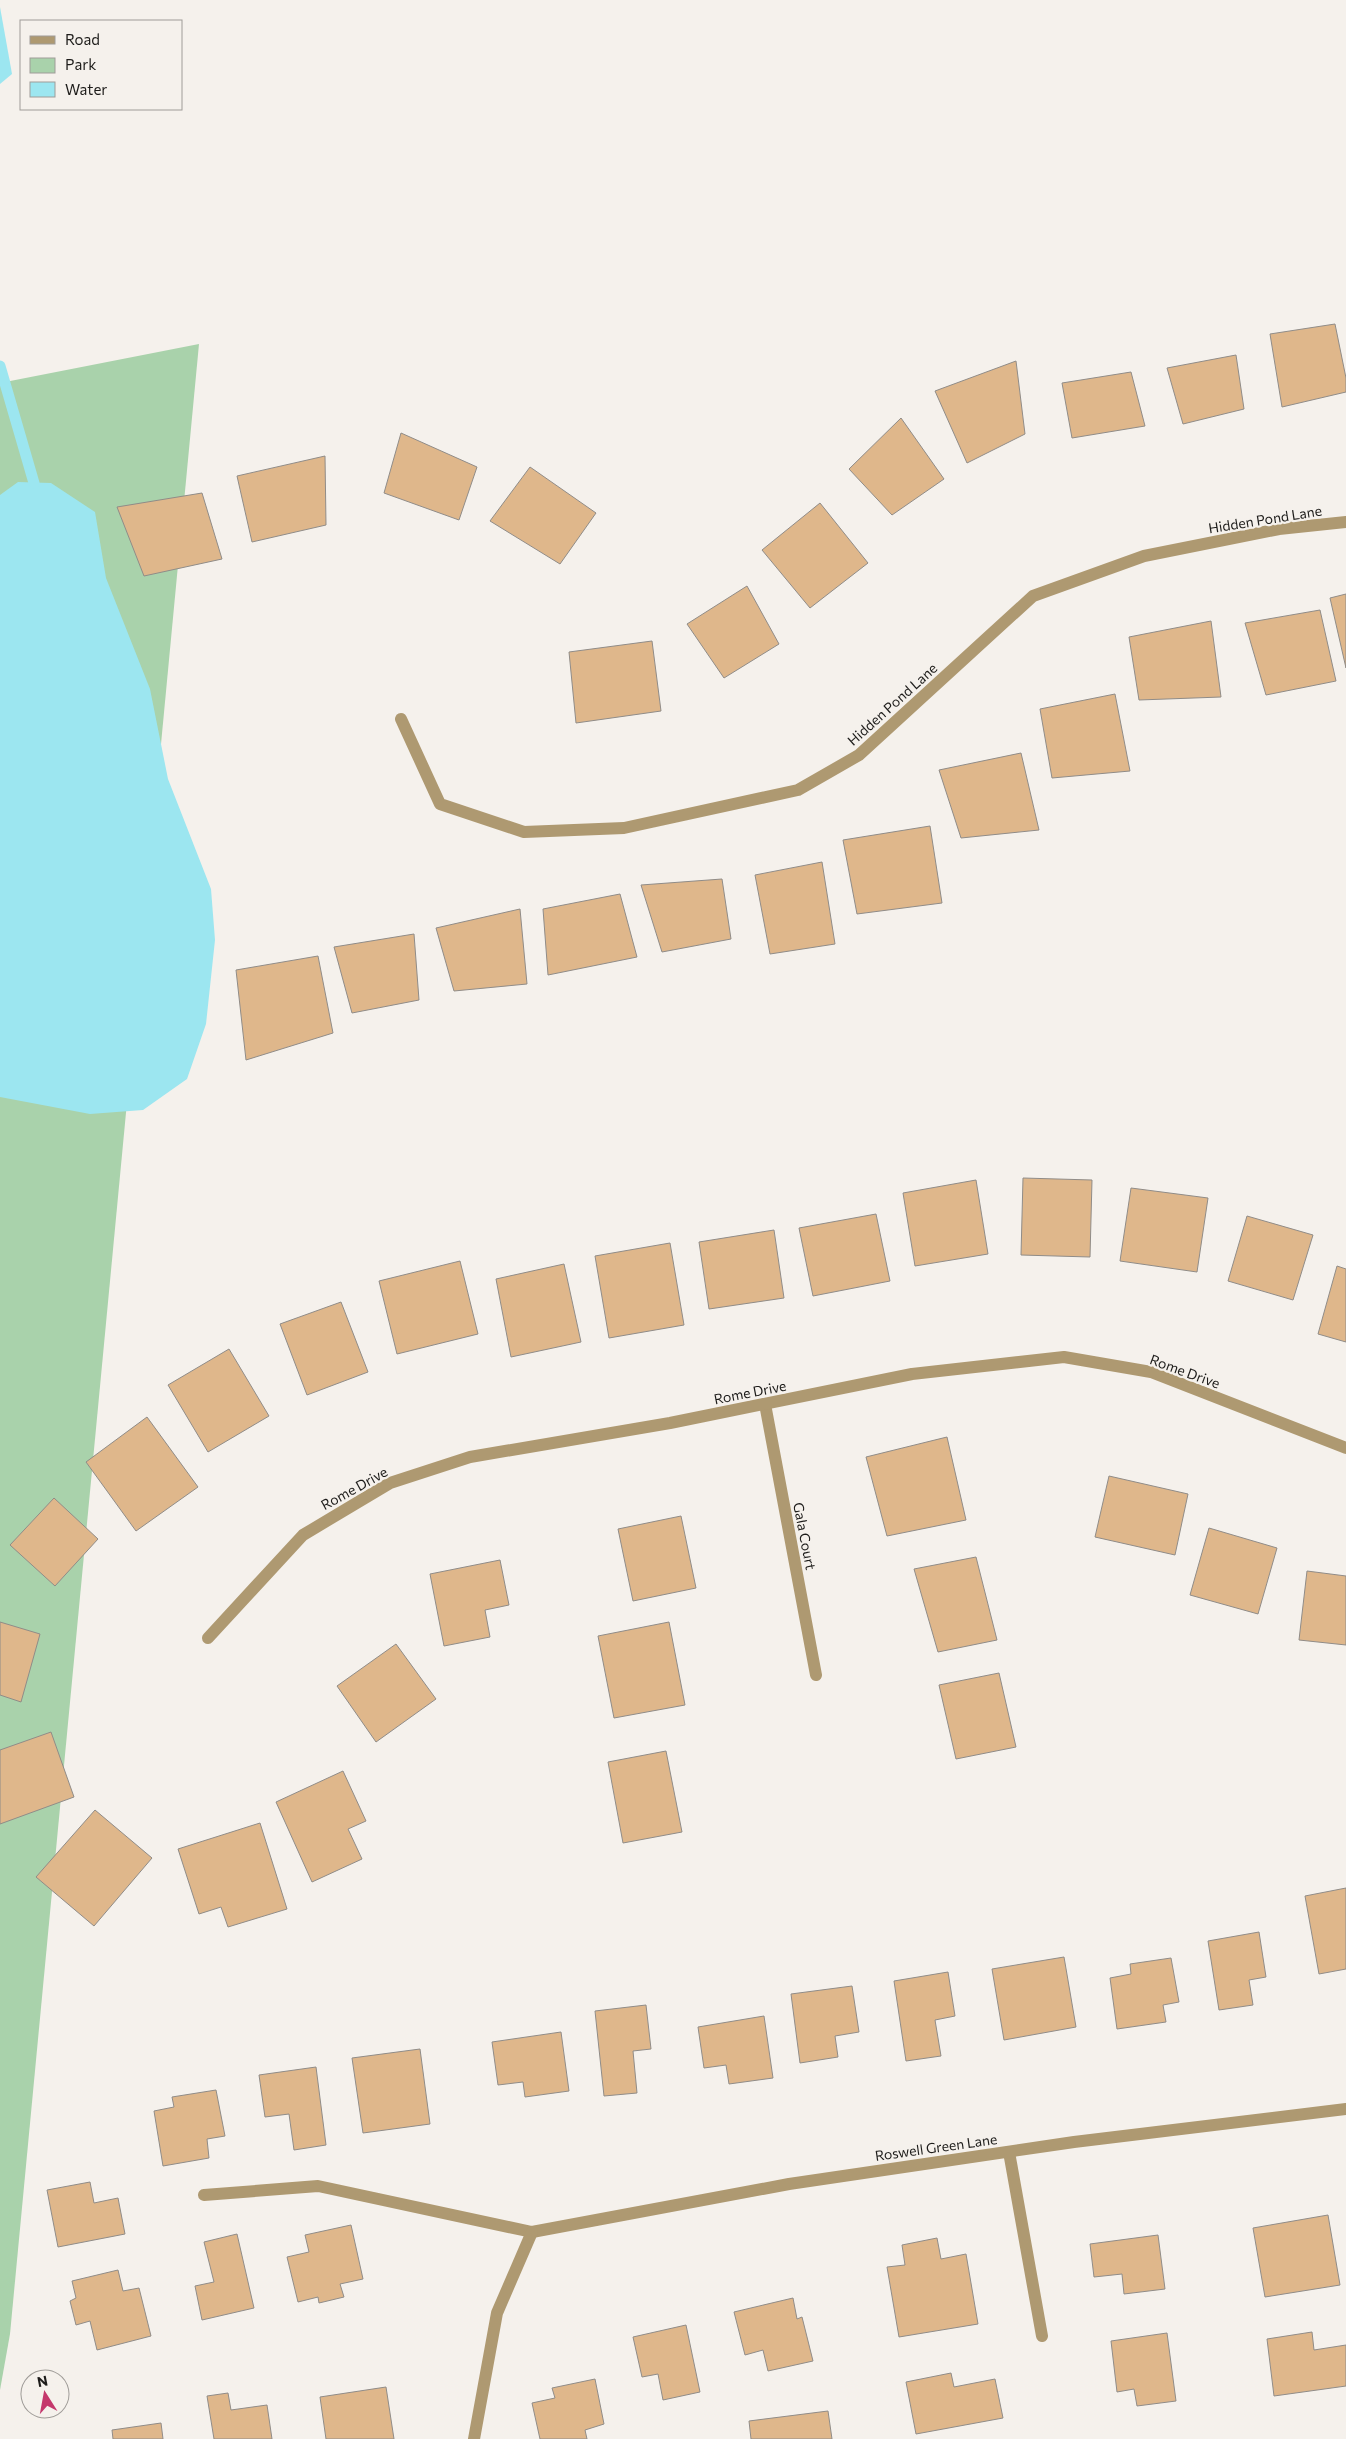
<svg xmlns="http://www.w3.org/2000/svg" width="1346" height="2439" viewBox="0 0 1346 2439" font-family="Commissioner,sans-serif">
<rect width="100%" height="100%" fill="#f5f1ec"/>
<path fill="#a9d2ab" d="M 199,344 L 10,2334 L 0,2390 L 0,383 Z"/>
<g fill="#9ce6f0">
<path d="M 0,7 L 12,74 L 0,84 Z"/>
<path d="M 18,482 L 51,483 L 95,512 L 106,578 L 150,689 L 168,779 L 211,889 L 215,940 L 206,1024 L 187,1079 L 143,1110 L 90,1114 L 0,1097 L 0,495 Z"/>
</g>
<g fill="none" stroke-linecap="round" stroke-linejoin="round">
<path stroke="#9ce6f0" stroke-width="11" d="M 0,366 L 34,483"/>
</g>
<g fill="#dfb78b" stroke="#908c88">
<path d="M 1335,324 L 1346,378 L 1346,392 L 1282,407 L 1270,334 Z"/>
<path d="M 1236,355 L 1244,409 L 1183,424 L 1167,368 Z"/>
<path d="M 1016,361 L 1025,434 L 967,463 L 935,391 Z"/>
<path d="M 1131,372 L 1145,426 L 1072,438 L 1062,383 Z"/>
<path d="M 901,418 L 944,479 L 892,515 L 849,469 Z"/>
<path d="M 401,433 L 477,467 L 459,520 L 384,493 Z"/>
<path d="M 325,456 L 326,525 L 252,542 L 237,476 Z"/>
<path d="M 530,467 L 596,513 L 560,564 L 490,521 Z"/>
<path d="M 202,493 L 222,559 L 144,576 L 117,507 Z"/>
<path d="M 820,503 L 868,563 L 810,608 L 762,550 Z"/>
<path d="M 747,586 L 779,644 L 724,678 L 687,624 Z"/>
<path d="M 1346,594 L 1346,668 L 1330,598 Z"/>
<path d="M 1320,610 L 1336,681 L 1266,695 L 1245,623 Z"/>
<path d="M 1211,621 L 1221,697 L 1139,700 L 1129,637 Z"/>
<path d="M 652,641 L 661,711 L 576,723 L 569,652 Z"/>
<path d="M 1115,694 L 1130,771 L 1052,778 L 1040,709 Z"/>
<path d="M 1021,753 L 1039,830 L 961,838 L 939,770 Z"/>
<path d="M 930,826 L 942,903 L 857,914 L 843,840 Z"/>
<path d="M 822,862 L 835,944 L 770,954 L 755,875 Z"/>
<path d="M 722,879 L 731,939 L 662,952 L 641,885 Z"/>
<path d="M 620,894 L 637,957 L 548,975 L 543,909 Z"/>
<path d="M 520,909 L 527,984 L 454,991 L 436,928 Z"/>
<path d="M 414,934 L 419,1000 L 352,1013 L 334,947 Z"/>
<path d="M 318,956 L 333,1033 L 246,1060 L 236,970 Z"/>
<path d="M 1023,1178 L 1092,1180 L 1090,1257 L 1021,1255 Z"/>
<path d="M 976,1180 L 988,1254 L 915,1266 L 903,1193 Z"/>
<path d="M 1131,1188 L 1208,1198 L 1197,1272 L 1120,1261 Z"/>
<path d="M 876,1214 L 890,1281 L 813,1296 L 799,1228 Z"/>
<path d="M 1247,1216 L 1313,1235 L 1293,1300 L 1228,1281 Z"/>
<path d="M 774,1230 L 784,1298 L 709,1309 L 699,1242 Z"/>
<path d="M 670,1243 L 684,1325 L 609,1338 L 595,1256 Z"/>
<path d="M 460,1261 L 478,1334 L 397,1354 L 379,1281 Z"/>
<path d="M 564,1264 L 581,1342 L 511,1357 L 496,1279 Z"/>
<path d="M 1337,1266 L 1346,1269 L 1346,1342 L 1318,1334 Z"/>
<path d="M 341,1302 L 368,1372 L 307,1395 L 280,1324 Z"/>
<path d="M 229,1349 L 269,1416 L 208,1452 L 168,1385 Z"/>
<path d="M 147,1417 L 198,1487 L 136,1531 L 86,1462 Z"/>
<path d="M 947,1437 L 966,1520 L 887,1536 L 866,1457 Z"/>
<path d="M 1109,1476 L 1188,1494 L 1175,1555 L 1095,1537 Z"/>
<path d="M 54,1498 L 98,1539 L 55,1586 L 10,1545 Z"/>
<path d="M 681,1516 L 696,1588 L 633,1601 L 618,1529 Z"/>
<path d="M 1209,1528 L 1277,1548 L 1258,1614 L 1190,1595 Z"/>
<path d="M 976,1557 L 997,1640 L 938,1652 L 914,1569 Z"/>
<path d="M 500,1560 L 509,1605 L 485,1610 L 490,1637 L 444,1646 L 430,1574 Z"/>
<path d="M 1307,1571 L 1346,1576 L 1346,1645 L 1299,1640 Z"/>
<path d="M 0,1622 L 40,1634 L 21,1702 L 0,1695 Z"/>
<path d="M 669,1622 L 685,1705 L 614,1718 L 598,1636 Z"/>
<path d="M 396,1644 L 436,1699 L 376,1742 L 337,1686 Z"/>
<path d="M 999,1673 L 1016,1747 L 956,1759 L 939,1685 Z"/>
<path d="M 51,1732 L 74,1797 L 0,1824 L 0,1750 Z"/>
<path d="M 666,1751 L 682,1832 L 623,1843 L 608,1762 Z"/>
<path d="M 343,1771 L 366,1821 L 348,1829 L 362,1859 L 312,1882 L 276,1802 Z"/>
<path d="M 95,1810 L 152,1858 L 94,1926 L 36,1877 Z"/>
<path d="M 260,1823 L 287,1909 L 228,1927 L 221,1907 L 199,1914 L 178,1849 Z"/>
<path d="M 1346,1888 L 1346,1969 L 1319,1974 L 1305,1896 Z"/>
<path d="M 1259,1932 L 1266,1977 L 1249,1980 L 1253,2005 L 1219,2010 L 1208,1941 Z"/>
<path d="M 1064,1957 L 1076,2027 L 1004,2040 L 992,1969 Z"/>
<path d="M 1171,1958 L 1179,2002 L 1163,2005 L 1166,2022 L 1117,2029 L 1110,1978 L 1131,1974 L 1130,1964 Z"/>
<path d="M 948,1972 L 955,2016 L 935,2020 L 941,2056 L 906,2061 L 894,1981 Z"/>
<path d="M 852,1986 L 859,2032 L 835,2036 L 838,2057 L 800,2063 L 791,1994 Z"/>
<path d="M 646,2005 L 651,2049 L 633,2051 L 637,2093 L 604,2096 L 595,2011 Z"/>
<path d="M 764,2016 L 773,2078 L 729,2084 L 726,2065 L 704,2068 L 698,2027 Z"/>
<path d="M 561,2032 L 569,2091 L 525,2097 L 523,2082 L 498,2085 L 492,2042 Z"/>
<path d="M 420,2049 L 430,2124 L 363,2133 L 352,2058 Z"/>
<path d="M 316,2067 L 326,2145 L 294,2150 L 289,2114 L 265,2117 L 259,2075 Z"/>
<path d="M 216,2090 L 225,2136 L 207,2139 L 209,2158 L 163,2166 L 154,2111 L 174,2107 L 172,2097 Z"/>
<path d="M 90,2182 L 94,2203 L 118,2198 L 125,2234 L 58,2247 L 47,2190 Z"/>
<path d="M 1328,2215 L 1340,2285 L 1265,2297 L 1253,2228 Z"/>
<path d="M 351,2225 L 363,2279 L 340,2284 L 344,2297 L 319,2303 L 318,2297 L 298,2302 L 287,2257 L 309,2252 L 305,2235 Z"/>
<path d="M 237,2234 L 254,2308 L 202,2320 L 195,2286 L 214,2282 L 204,2242 Z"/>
<path d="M 1158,2235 L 1165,2289 L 1124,2294 L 1122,2274 L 1094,2277 L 1090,2244 Z"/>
<path d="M 937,2238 L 941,2259 L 966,2254 L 978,2324 L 899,2337 L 887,2267 L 905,2265 L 902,2245 Z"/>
<path d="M 118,2270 L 123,2291 L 139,2288 L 151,2336 L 97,2350 L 90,2321 L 76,2325 L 70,2301 L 76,2298 L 72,2281 Z"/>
<path d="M 793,2298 L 797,2319 L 802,2317 L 813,2361 L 768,2371 L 763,2350 L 745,2355 L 734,2312 Z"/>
<path d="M 686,2325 L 700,2392 L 663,2400 L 658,2374 L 642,2377 L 633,2337 Z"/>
<path d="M 1312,2332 L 1314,2350 L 1346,2345 L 1346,2386 L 1274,2396 L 1267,2339 Z"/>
<path d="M 1167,2333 L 1176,2401 L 1137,2406 L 1134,2389 L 1117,2392 L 1111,2341 Z"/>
<path d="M 951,2373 L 954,2387 L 995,2379 L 1003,2418 L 916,2434 L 906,2382 Z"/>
<path d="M 595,2379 L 604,2424 L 585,2430 L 587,2439 L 540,2439 L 532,2403 L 555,2398 L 552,2388 Z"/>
<path d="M 386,2387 L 394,2439 L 326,2439 L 320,2397 Z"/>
<path d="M 228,2393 L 231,2410 L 267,2405 L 272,2439 L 214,2439 L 207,2396 Z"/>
<path d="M 828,2411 L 832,2439 L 751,2439 L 749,2421 Z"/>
<path d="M 161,2423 L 163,2439 L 113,2439 L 112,2430 Z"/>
</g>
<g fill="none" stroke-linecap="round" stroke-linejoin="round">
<g stroke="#ae9971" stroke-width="12">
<path d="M 401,719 L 440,804 L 524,832 L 624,828 L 798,790 L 859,755 L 1033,596 L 1144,556 L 1279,529 L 1346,522"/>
<path d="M 765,1404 L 816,1675"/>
<path d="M 208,1638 L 303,1535 L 390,1483 L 470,1457 L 670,1423 L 912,1374 L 1064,1357 L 1151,1372 L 1346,1448"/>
<path d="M 1009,2152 L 1042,2336"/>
<path d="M 204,2195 L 318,2186 L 532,2232 L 789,2184 L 1074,2142 L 1346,2109"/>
<path d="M 474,2439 L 497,2313 L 532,2232"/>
</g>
</g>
<g text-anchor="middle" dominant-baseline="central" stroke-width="4.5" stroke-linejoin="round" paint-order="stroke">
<g font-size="14" fill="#1d1c1a" stroke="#f5f1ec">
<text transform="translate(1265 519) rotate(-9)">Hidden Pond Lane</text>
<text transform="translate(892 704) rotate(-42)">Hidden Pond Lane</text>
<text transform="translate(1185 1371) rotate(20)">Rome Drive</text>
<text transform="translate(750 1392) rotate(-11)">Rome Drive</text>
<text transform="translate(354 1488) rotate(-29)">Rome Drive</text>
<text transform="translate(805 1536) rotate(79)">Gala Court</text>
<text transform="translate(936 2147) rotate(-8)">Roswell Green Lane</text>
</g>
</g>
<rect x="20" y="20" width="162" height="90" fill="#f5f1ec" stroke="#9f9c98"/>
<rect x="30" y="36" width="25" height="8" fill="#ae9971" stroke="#9f9c98"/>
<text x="65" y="45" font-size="15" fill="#1d1c1a">Road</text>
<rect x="30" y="58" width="25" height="15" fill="#a9d2ab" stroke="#9f9c98"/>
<text x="65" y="70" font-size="15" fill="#1d1c1a">Park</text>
<rect x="30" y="82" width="25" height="15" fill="#9ce6f0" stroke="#9f9c98"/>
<text x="65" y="95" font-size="15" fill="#1d1c1a">Water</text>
<g transform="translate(45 2394) rotate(349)"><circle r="24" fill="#f5f1ec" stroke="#9f9c98"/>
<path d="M0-4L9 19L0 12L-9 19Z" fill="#c4386c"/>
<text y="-8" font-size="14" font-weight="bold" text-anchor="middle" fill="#1d1c1a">N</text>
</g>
</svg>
